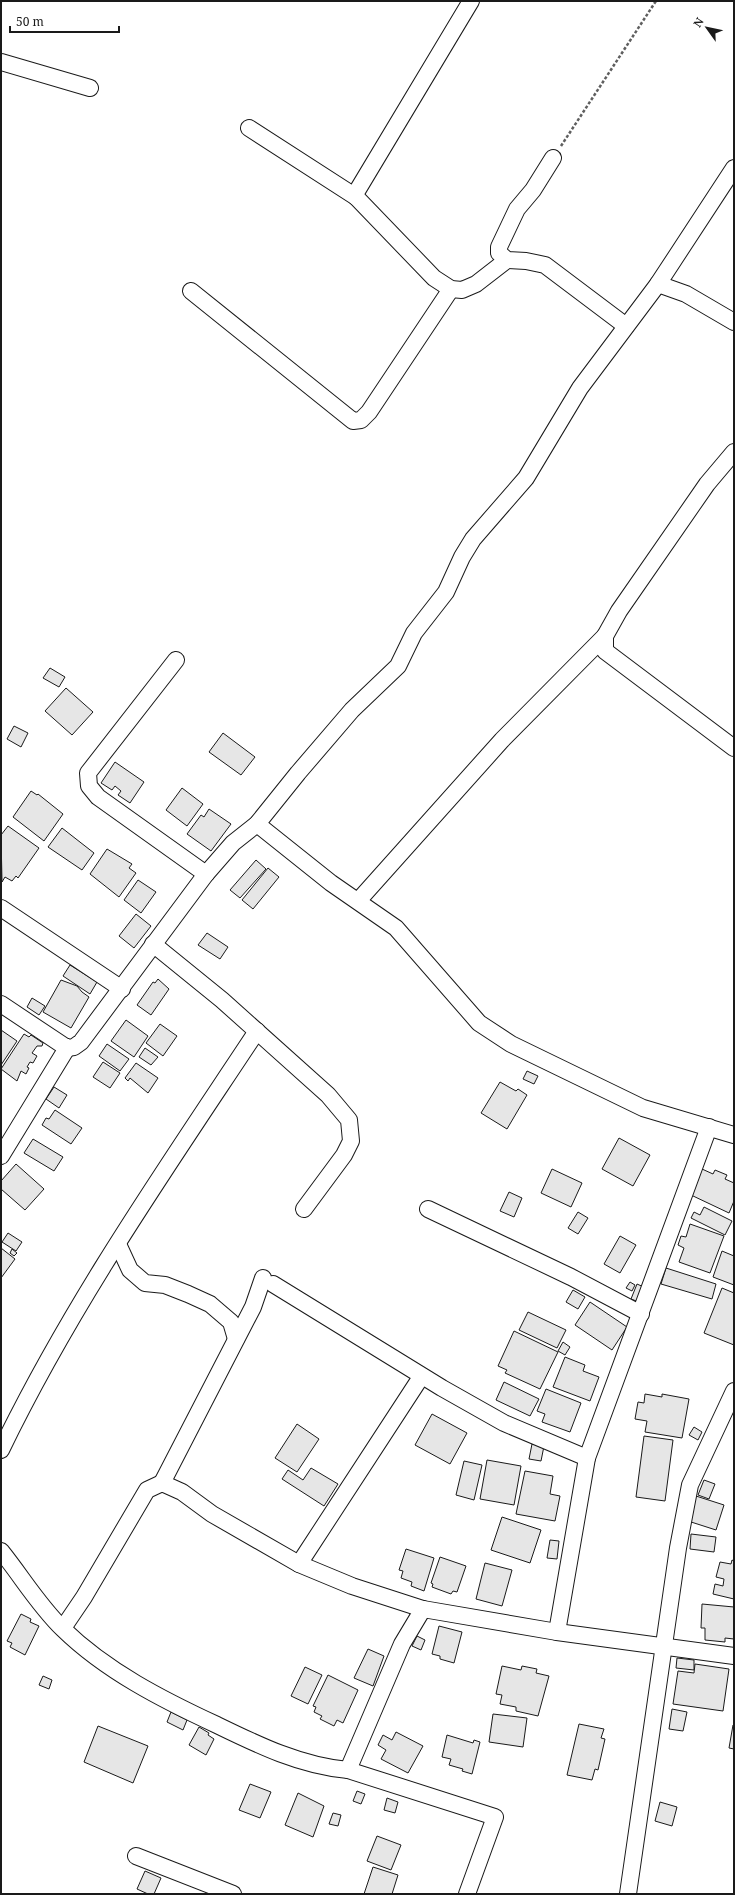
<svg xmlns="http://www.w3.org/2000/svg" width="735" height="1895" viewBox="0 0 735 1895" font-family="'Noto Serif',serif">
<rect width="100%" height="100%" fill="#fff"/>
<g fill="#e6e6e6" stroke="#1a1a1a">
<path d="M 50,668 L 65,677 L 59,687 L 43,678 Z"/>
<path d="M 66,688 L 93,712 L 72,735 L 45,711 Z"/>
<path d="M 14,726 L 28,733 L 21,747 L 7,739 Z"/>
<path d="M 223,733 L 255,757 L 241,775 L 209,752 Z"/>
<path d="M 115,762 L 144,782 L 130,803 L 118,795 L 121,791 L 115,786 L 112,790 L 101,783 Z"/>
<path d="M 182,788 L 203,804 L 187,826 L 166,810 Z"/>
<path d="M 31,791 L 37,795 L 38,794 L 63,814 L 44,841 L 13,817 Z"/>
<path d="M 209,809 L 231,824 L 211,851 L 187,834 L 201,815 L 204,817 Z"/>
<path d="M 8,826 L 39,848 L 18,878 L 16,876 L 12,881 L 5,877 L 2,882 L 1,835 Z"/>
<path d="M 62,828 L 94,853 L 82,870 L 48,847 Z"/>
<path d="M 107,849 L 132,864 L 129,868 L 136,873 L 119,897 L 90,874 Z"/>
<path d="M 256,860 L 266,869 L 240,898 L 230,890 Z"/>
<path d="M 268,868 L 279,877 L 253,909 L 242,900 Z"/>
<path d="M 138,880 L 156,892 L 141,913 L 124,900 Z"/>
<path d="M 136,914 L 151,926 L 134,948 L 119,936 Z"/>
<path d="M 207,933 L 228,947 L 220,959 L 198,945 Z"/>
<path d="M 70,965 L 97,982 L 90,994 L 63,976 Z"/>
<path d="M 158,979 L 169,989 L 151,1015 L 137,1005 L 153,982 L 155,983 Z"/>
<path d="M 61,980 L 77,986 L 82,992 L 89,997 L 71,1028 L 43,1012 Z"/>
<path d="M 32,998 L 45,1006 L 39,1015 L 27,1007 Z"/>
<path d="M 126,1020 L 148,1036 L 134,1057 L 111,1041 Z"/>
<path d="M 160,1024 L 177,1036 L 163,1056 L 146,1043 Z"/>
<path d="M 1,1030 L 17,1041 L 1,1065 Z"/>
<path d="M 24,1034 L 29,1037 L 31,1035 L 43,1043 L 42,1046 L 37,1046 L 32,1053 L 37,1056 L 33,1063 L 30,1062 L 27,1067 L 29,1068 L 26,1074 L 21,1071 L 17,1081 L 1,1069 Z"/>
<path d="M 107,1044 L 129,1059 L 120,1071 L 99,1056 Z"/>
<path d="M 145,1048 L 158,1057 L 151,1065 L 139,1057 Z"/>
<path d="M 103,1062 L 120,1073 L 110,1088 L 93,1077 Z"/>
<path d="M 136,1063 L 158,1078 L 148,1093 L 130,1078 L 128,1081 L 125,1078 Z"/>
<path d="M 527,1071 L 538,1076 L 534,1084 L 523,1079 Z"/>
<path d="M 500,1082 L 516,1091 L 518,1089 L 527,1095 L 507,1129 L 481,1113 Z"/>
<path d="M 54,1087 L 67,1095 L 59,1108 L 46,1099 Z"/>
<path d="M 55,1110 L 82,1128 L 71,1144 L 42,1125 L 46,1118 L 49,1119 Z"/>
<path d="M 619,1138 L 650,1155 L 633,1186 L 602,1169 Z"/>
<path d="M 33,1139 L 63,1157 L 54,1171 L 24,1153 Z"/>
<path d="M 16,1164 L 44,1189 L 25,1210 L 1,1189 L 1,1181 Z"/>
<path d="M 552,1169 L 582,1183 L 571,1207 L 541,1193 Z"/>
<path d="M 702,1169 L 713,1174 L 715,1170 L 727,1175 L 725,1179 L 734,1183 L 734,1201 L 729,1213 L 691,1195 Z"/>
<path d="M 509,1192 L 522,1198 L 514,1217 L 500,1211 Z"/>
<path d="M 704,1207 L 732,1221 L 725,1235 L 691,1218 L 694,1212 L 700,1215 Z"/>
<path d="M 578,1212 L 588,1218 L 578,1234 L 568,1228 Z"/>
<path d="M 690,1224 L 724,1236 L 710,1273 L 679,1262 L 684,1248 L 678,1245 L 681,1236 L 686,1237 Z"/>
<path d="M 8,1233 L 22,1242 L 16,1251 L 2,1242 Z"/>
<path d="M 620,1236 L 636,1245 L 620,1273 L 604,1264 Z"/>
<path d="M 1,1248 L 15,1259 L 1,1278 Z"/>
<path d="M 12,1249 L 17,1253 L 14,1256 L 10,1253 Z"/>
<path d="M 722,1251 L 734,1256 L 734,1285 L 713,1277 Z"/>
<path d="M 666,1268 L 716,1284 L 712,1299 L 661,1284 Z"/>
<path d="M 630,1282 L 635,1285 L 632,1291 L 626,1288 Z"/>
<path d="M 637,1284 L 646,1288 L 639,1302 L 631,1299 Z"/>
<path d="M 722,1288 L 734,1293 L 734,1345 L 704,1333 Z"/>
<path d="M 573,1290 L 585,1297 L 578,1309 L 566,1302 Z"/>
<path d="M 590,1302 L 627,1327 L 612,1350 L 575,1325 Z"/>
<path d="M 528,1312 L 566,1330 L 557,1348 L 519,1330 Z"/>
<path d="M 514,1331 L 558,1352 L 540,1389 L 505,1373 L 507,1370 L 498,1366 Z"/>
<path d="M 563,1342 L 570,1347 L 565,1355 L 558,1351 Z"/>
<path d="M 565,1357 L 585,1365 L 583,1371 L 599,1377 L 590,1401 L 553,1387 Z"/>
<path d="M 504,1382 L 539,1399 L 530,1416 L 496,1400 Z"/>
<path d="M 546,1389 L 581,1403 L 570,1432 L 542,1422 L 545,1414 L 537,1411 Z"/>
<path d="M 645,1394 L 662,1397 L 662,1394 L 689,1399 L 682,1438 L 645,1432 L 647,1421 L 635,1419 L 638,1402 L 644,1403 Z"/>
<path d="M 432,1414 L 467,1433 L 450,1464 L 415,1445 Z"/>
<path d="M 297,1424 L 319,1439 L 297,1472 L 275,1458 Z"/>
<path d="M 694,1427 L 702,1432 L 698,1440 L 689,1435 Z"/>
<path d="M 644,1436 L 673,1440 L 665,1501 L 636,1497 Z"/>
<path d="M 532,1444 L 544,1446 L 541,1461 L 529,1459 Z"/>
<path d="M 487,1460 L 521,1466 L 514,1505 L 480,1499 Z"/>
<path d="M 464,1461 L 482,1465 L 474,1500 L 456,1495 Z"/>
<path d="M 311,1468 L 338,1484 L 324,1506 L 282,1479 L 288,1470 L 303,1480 Z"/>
<path d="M 525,1471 L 553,1476 L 550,1494 L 560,1496 L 555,1521 L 516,1514 Z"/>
<path d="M 704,1480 L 715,1484 L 709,1499 L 698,1495 Z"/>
<path d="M 696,1496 L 724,1505 L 716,1530 L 688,1521 Z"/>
<path d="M 502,1517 L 541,1530 L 530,1563 L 491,1550 Z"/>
<path d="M 691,1534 L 716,1537 L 714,1552 L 690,1549 Z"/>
<path d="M 550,1540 L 559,1541 L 557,1559 L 547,1558 Z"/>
<path d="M 406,1549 L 434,1558 L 424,1591 L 411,1586 L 412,1582 L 401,1578 L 403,1571 L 399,1570 Z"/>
<path d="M 440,1557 L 466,1566 L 457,1592 L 453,1591 L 451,1594 L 432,1587 L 433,1584 L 431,1583 Z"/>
<path d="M 732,1560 L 734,1561 L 734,1599 L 713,1594 L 715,1584 L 723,1586 L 724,1579 L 716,1577 L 720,1562 L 731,1564 Z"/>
<path d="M 485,1563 L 512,1570 L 502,1606 L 476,1599 Z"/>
<path d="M 702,1604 L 734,1607 L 734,1639 L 725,1638 L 725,1642 L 705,1640 L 705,1628 L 701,1628 Z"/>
<path d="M 21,1614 L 31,1619 L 30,1622 L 39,1626 L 25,1655 L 10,1647 L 12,1643 L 7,1641 Z"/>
<path d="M 439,1626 L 462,1632 L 454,1663 L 440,1659 L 440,1656 L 432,1654 Z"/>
<path d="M 417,1636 L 425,1640 L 421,1650 L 412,1646 Z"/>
<path d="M 368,1649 L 384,1656 L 373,1686 L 354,1678 Z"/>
<path d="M 677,1658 L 694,1660 L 694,1670 L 676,1668 Z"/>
<path d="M 695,1664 L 729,1669 L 723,1711 L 673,1704 L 678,1671 L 694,1673 Z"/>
<path d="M 502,1666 L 521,1670 L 522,1666 L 537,1669 L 536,1673 L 549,1676 L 538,1716 L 516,1711 L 516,1707 L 500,1704 L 502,1695 L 496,1694 Z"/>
<path d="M 305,1667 L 322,1675 L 308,1704 L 291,1696 Z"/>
<path d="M 328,1675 L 358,1690 L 343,1723 L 337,1720 L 334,1726 L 320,1719 L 322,1716 L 314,1712 L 316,1707 L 313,1706 Z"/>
<path d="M 43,1676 L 52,1680 L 49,1689 L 39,1685 Z"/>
<path d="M 672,1709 L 687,1712 L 683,1731 L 669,1729 Z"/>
<path d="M 171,1712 L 187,1720 L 183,1730 L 167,1722 Z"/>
<path d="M 493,1714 L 527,1718 L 523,1747 L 489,1742 Z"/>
<path d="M 579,1724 L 604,1729 L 601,1738 L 605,1739 L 598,1770 L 595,1769 L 592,1780 L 567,1775 Z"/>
<path d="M 733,1725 L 734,1725 L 734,1749 L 729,1748 Z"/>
<path d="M 98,1726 L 148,1746 L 133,1783 L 84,1762 Z"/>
<path d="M 199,1727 L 209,1733 L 208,1735 L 214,1739 L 206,1755 L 189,1745 Z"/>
<path d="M 396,1732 L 423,1746 L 408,1773 L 381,1759 L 386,1750 L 378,1745 L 383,1735 L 392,1740 Z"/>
<path d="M 447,1735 L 473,1743 L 474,1740 L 480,1742 L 472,1774 L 462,1771 L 463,1769 L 449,1765 L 451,1759 L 442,1757 Z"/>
<path d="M 250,1784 L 271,1792 L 260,1818 L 239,1810 Z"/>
<path d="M 357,1791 L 365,1794 L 361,1804 L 353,1801 Z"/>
<path d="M 298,1793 L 324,1806 L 313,1837 L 285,1825 Z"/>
<path d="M 387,1798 L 398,1802 L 395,1813 L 384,1810 Z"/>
<path d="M 660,1802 L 677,1807 L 672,1826 L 655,1821 Z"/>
<path d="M 333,1813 L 341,1815 L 338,1826 L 329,1824 Z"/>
<path d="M 377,1836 L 401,1845 L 391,1870 L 367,1861 Z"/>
<path d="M 373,1867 L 398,1875 L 392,1894 L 364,1894 Z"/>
<path d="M 145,1871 L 161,1878 L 154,1894 L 148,1894 L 137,1889 Z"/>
</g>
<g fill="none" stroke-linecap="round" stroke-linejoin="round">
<defs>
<g id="minor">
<path d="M 471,1 L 357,191 L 356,197 L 434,278 L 451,289 L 462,290 L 476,284 L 507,260"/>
<path d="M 1,62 L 90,88"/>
<path d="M 249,128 L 356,197"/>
<path d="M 553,158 L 533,190 L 517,209 L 499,247 L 499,253 L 507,260 L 526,261 L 545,265 L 626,326"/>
<path d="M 658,284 L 686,294 L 734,322"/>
<path d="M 191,291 L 353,421 L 361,420 L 369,412 L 451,289"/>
<path d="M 734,452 L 707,484 L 619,611 L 605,636 L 605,651 L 734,748"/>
<path d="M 176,660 L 88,773 L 89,786 L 98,797 L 206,874"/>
<path d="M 257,824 L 331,883 L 396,928 L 479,1023 L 511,1044 L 643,1108 L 734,1135"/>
<path d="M 358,901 L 502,740 L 605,636"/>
<path d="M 1,908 L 122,989"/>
<path d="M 153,944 L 222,1000 L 328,1095 L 349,1120 L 351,1141 L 344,1155 L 304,1209"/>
<path d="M 1,1004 L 67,1048 L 74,1047 L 81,1042 L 206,874 L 233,843 L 257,824 L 298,773 L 352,710 L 398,666 L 414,633 L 446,592 L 462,557 L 473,539 L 526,478 L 580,388 L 658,284 L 734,168"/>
<path d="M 1,1156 L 67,1048"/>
<path d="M 428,1209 L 571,1277 L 641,1314"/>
<path d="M 118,1244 L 130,1270 L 145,1283 L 165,1285 L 188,1294 L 210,1304 L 231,1322 L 236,1339"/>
<path d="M 273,1284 L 442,1388 L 504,1423 L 587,1458"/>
<path d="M 1,1450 C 72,1303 167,1167 257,1031"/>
<path d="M 162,1483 L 253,1307 L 263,1278"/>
<path d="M 1,1551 C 22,1577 39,1606 63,1629 C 106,1671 163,1700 217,1725 C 258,1745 301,1766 348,1770 L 402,1644 L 423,1609"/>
<path d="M 299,1564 L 421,1377"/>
<path d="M 63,1628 L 84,1597 L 147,1490 L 162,1483 L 182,1492 L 212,1514 L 299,1564 L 352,1586 L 423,1609 L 557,1632 L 734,1656"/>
<path d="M 557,1632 L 587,1458 L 709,1127"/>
<path d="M 348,1770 L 495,1817 L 467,1894"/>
<path d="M 136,1856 L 233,1894"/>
<path d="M 628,1894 L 678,1548 L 690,1485 L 734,1391"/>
</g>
</defs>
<use href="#minor" stroke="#1a1a1a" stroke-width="18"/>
<path stroke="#5f5f5f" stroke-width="2.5" stroke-dasharray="3 2" stroke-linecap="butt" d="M 561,146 L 656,1"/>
<use href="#minor" stroke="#fff" stroke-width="16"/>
</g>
<rect width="735" height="1895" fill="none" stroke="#1a1a1a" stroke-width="4"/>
<g transform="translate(707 28) rotate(303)" stroke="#ffffff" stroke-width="3" paint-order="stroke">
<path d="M0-3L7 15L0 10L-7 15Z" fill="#1a1a1a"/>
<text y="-6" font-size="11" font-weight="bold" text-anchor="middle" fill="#1a1a1a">N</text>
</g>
<path d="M10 26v6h109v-6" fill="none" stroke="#1a1a1a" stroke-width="2"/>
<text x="16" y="26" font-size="12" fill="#1a1a1a" stroke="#ffffff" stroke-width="3" paint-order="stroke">50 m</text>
</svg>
